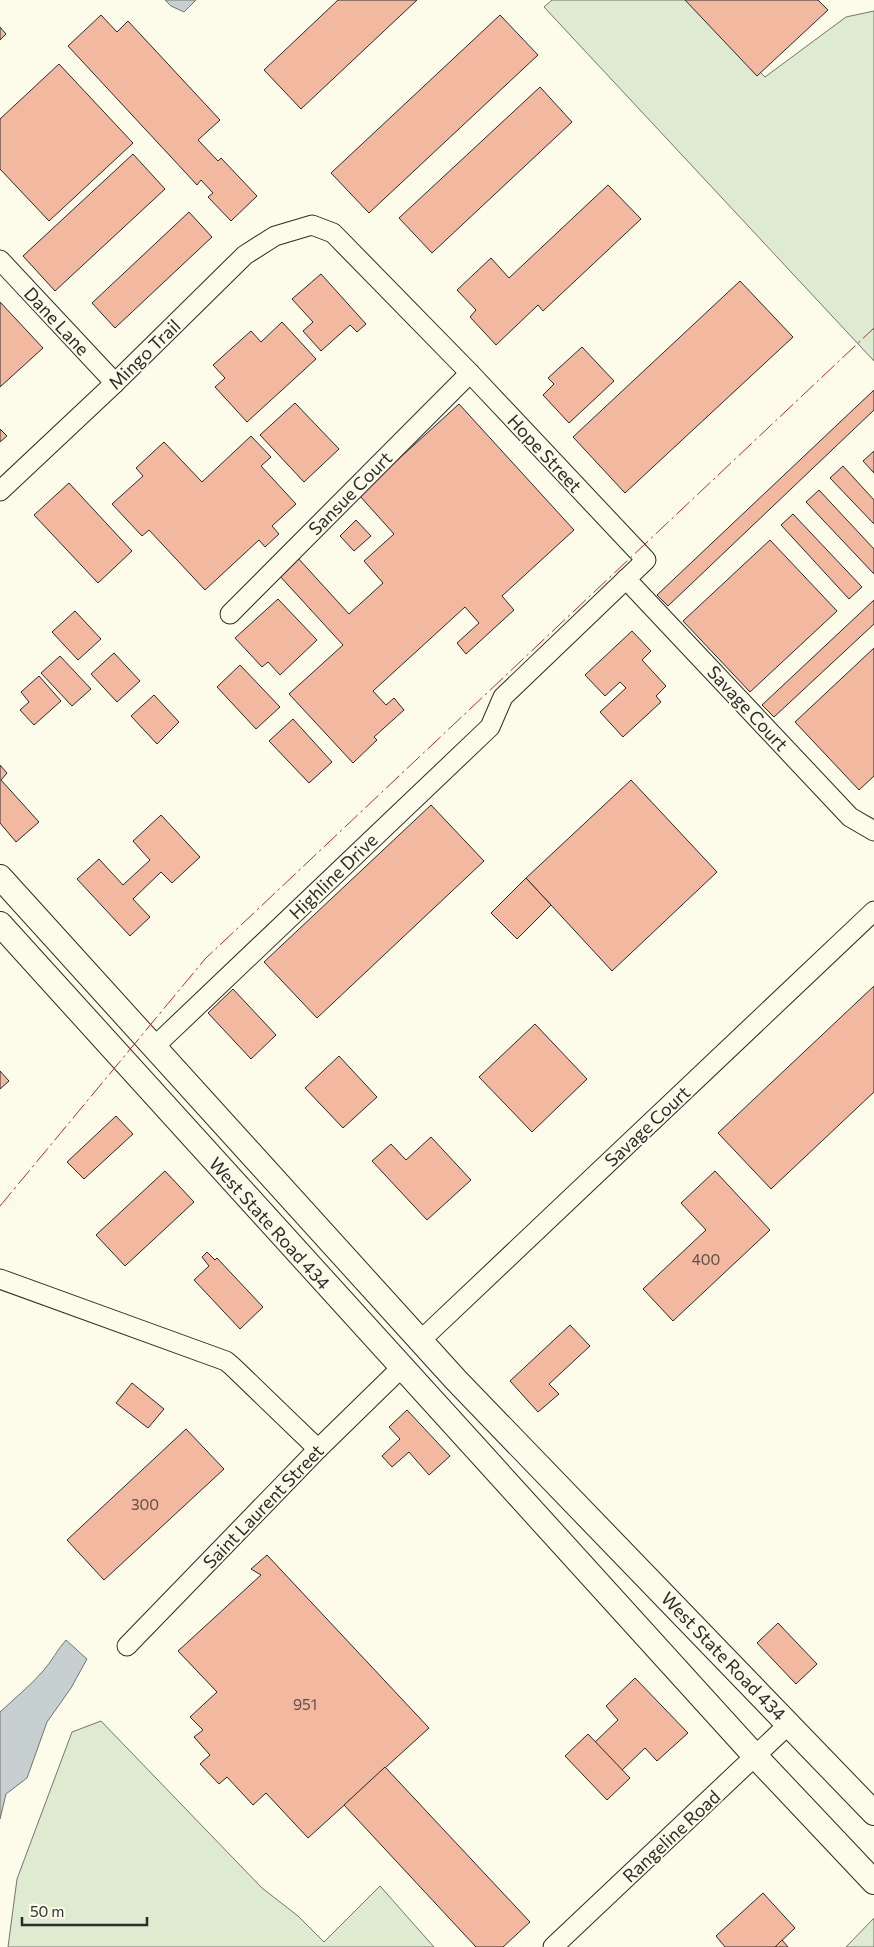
<svg xmlns="http://www.w3.org/2000/svg" width="874" height="1947" viewBox="0 0 874 1947" font-family="Commissioner,sans-serif">
<rect width="100%" height="100%" fill="#fdfbea"/>
<g fill="#deebd1" stroke="#74746e">
<path d="M 552,0 L 687,0 L 765,77 L 846,17 L 874,11 L 874,361 L 544,7 Z"/>
<path d="M 101,1721 L 262,1888 L 298,1916 L 324,1942 L 380,1886 L 434,1947 L 8,1947 L 17,1879 L 72,1732 Z"/>
<path d="M 874,1918 L 874,1947 L 846,1947 Z"/>
</g>
<g fill="#c7d0d0" stroke="#74746e">
<path d="M 165,0 L 196,0 L 184,12 L 171,6 Z"/>
<path d="M 66,1640 L 87,1659 L 71,1688 L 47,1722 L 27,1778 L 6,1794 L 0,1819 L 0,1712 C 14,1699 30,1686 43,1671 C 52,1661 57,1650 66,1640 Z"/>
</g>
<g fill="#f2b8a0" stroke="#2b2b2b">
<path d="M 338,0 L 417,0 L 301,109 L 264,70 Z"/>
<path d="M 685,0 L 818,0 L 828,10 L 757,76 Z"/>
<path d="M 101,15 L 117,32 L 128,21 L 220,120 L 198,140 L 218,161 L 221,158 L 257,196 L 231,221 L 208,197 L 213,193 L 201,180 L 197,185 L 68,46 Z"/>
<path d="M 500,15 L 538,55 L 369,213 L 331,173 Z"/>
<path d="M 0,27 L 6,34 L 0,40 Z"/>
<path d="M 59,64 L 133,143 L 49,221 L 0,169 L 0,119 Z"/>
<path d="M 540,87 L 572,122 L 432,253 L 399,218 Z"/>
<path d="M 133,154 L 165,189 L 55,291 L 23,256 Z"/>
<path d="M 608,185 L 641,219 L 543,311 L 538,305 L 496,345 L 470,317 L 476,310 L 457,290 L 491,258 L 509,278 Z"/>
<path d="M 189,212 L 212,237 L 115,328 L 92,303 Z"/>
<path d="M 321,274 L 366,324 L 357,332 L 350,325 L 321,351 L 303,331 L 313,322 L 292,299 Z"/>
<path d="M 740,281 L 793,337 L 625,493 L 573,437 Z"/>
<path d="M 0,302 L 43,348 L 0,387 Z"/>
<path d="M 282,322 L 316,359 L 247,422 L 215,387 L 225,378 L 213,365 L 251,331 L 261,342 Z"/>
<path d="M 582,347 L 614,381 L 569,423 L 543,395 L 554,384 L 548,378 Z"/>
<path d="M 874,390 L 874,410 L 668,606 L 657,595 Z"/>
<path d="M 295,403 L 339,449 L 304,482 L 260,435 Z"/>
<path d="M 459,404 L 574,530 L 502,596 L 514,610 L 466,654 L 457,643 L 479,623 L 465,607 L 373,691 L 386,705 L 394,698 L 404,710 L 374,737 L 377,740 L 353,763 L 289,694 L 343,645 L 278,574 L 297,557 L 349,614 L 383,583 L 364,561 L 394,534 L 359,495 Z"/>
<path d="M 0,429 L 7,436 L 0,442 Z"/>
<path d="M 251,436 L 271,457 L 261,466 L 296,504 L 272,526 L 279,534 L 265,547 L 259,540 L 205,590 L 149,530 L 142,536 L 112,504 L 143,476 L 136,468 L 164,442 L 202,482 Z"/>
<path d="M 874,451 L 874,473 L 863,461 Z"/>
<path d="M 843,466 L 874,500 L 874,524 L 830,478 Z"/>
<path d="M 69,483 L 132,551 L 98,583 L 34,515 Z"/>
<path d="M 819,490 L 874,549 L 874,574 L 806,502 Z"/>
<path d="M 793,514 L 862,587 L 849,599 L 781,525 Z"/>
<path d="M 356,520 L 371,536 L 354,551 L 340,536 Z"/>
<path d="M 770,540 L 837,611 L 750,692 L 683,621 Z"/>
<path d="M 278,599 L 317,640 L 280,675 L 268,662 L 262,667 L 235,638 Z"/>
<path d="M 874,600 L 874,624 L 774,717 L 762,705 Z"/>
<path d="M 75,611 L 101,639 L 78,660 L 52,632 Z"/>
<path d="M 632,631 L 651,651 L 642,660 L 666,686 L 656,696 L 661,702 L 623,737 L 600,712 L 626,688 L 620,682 L 605,696 L 585,675 Z"/>
<path d="M 874,648 L 874,776 L 859,790 L 795,722 Z"/>
<path d="M 114,653 L 140,681 L 117,702 L 91,674 Z"/>
<path d="M 60,656 L 91,689 L 72,706 L 41,673 Z"/>
<path d="M 240,665 L 280,707 L 256,729 L 217,687 Z"/>
<path d="M 39,676 L 61,701 L 34,725 L 20,710 L 29,702 L 21,692 Z"/>
<path d="M 154,695 L 179,722 L 157,744 L 131,716 Z"/>
<path d="M 293,719 L 332,762 L 309,783 L 269,741 Z"/>
<path d="M 0,765 L 7,773 L 1,780 L 39,822 L 16,842 L 0,823 Z"/>
<path d="M 631,780 L 717,872 L 612,971 L 526,878 Z"/>
<path d="M 431,805 L 484,861 L 317,1018 L 264,962 Z"/>
<path d="M 161,815 L 200,857 L 172,883 L 161,872 L 133,899 L 150,917 L 130,936 L 77,879 L 99,859 L 123,885 L 150,860 L 133,841 Z"/>
<path d="M 526,878 L 551,905 L 517,939 L 491,913 Z"/>
<path d="M 874,986 L 874,1092 L 771,1189 L 718,1133 Z"/>
<path d="M 233,989 L 276,1035 L 251,1059 L 208,1013 Z"/>
<path d="M 535,1024 L 587,1079 L 532,1132 L 479,1077 Z"/>
<path d="M 339,1056 L 377,1097 L 343,1128 L 305,1088 Z"/>
<path d="M 0,1071 L 9,1081 L 0,1089 Z"/>
<path d="M 116,1116 L 133,1134 L 84,1179 L 67,1162 Z"/>
<path d="M 431,1137 L 471,1180 L 427,1220 L 372,1161 L 391,1144 L 406,1160 Z"/>
<path d="M 165,1171 L 194,1202 L 125,1266 L 96,1235 Z"/>
<path d="M 715,1171 L 770,1230 L 673,1321 L 643,1289 L 706,1230 L 681,1203 Z"/>
<path d="M 207,1252 L 215,1260 L 217,1258 L 263,1307 L 240,1329 L 194,1280 L 209,1266 L 202,1257 Z"/>
<path d="M 570,1325 L 590,1346 L 549,1384 L 559,1394 L 538,1412 L 510,1381 Z"/>
<path d="M 132,1383 L 164,1409 L 148,1428 L 116,1403 Z"/>
<path d="M 407,1410 L 450,1456 L 429,1475 L 409,1452 L 392,1467 L 382,1456 L 400,1439 L 389,1427 Z"/>
<path d="M 186,1429 L 224,1469 L 104,1580 L 67,1540 Z"/>
<path d="M 267,1555 L 429,1728 L 308,1838 L 266,1793 L 253,1805 L 227,1777 L 219,1784 L 200,1764 L 210,1755 L 194,1737 L 203,1730 L 190,1717 L 217,1692 L 178,1651 L 261,1575 L 251,1569 Z"/>
<path d="M 778,1623 L 817,1664 L 796,1684 L 757,1643 Z"/>
<path d="M 635,1678 L 688,1733 L 657,1761 L 645,1748 L 620,1772 L 593,1744 L 618,1720 L 606,1706 Z"/>
<path d="M 588,1734 L 630,1778 L 607,1800 L 565,1756 Z"/>
<path d="M 385,1767 L 530,1922 L 503,1947 L 476,1947 L 344,1805 Z"/>
<path d="M 763,1893 L 795,1928 L 775,1947 L 725,1947 L 716,1936 Z"/>
<path d="M 782,1940 L 788,1947 L 775,1947 Z"/>
</g>
<g fill="none" stroke-linecap="round" stroke-linejoin="round">
<defs>
<g id="minor">
<path d="M 0,260 L 115,383"/>
<path d="M 0,491 L 115,383 L 245,255 L 275,236 L 312,225 L 333,233 L 470,373 L 646,560 L 503,697 L 490,727 L 154,1047"/>
<path d="M 626,579 L 850,817 L 874,831"/>
<path d="M 230,614 L 470,373"/>
<path d="M 0,1279 L 226,1361 L 232,1366 L 318,1449"/>
<path d="M 420,1341 L 874,911"/>
<path d="M 127,1646 L 318,1449 L 401,1368"/>
<path d="M 553,1947 L 789,1724"/>
</g>
<g id="major">
<path d="M 0,877 L 456,1380 L 874,1813"/>
<path d="M 0,924 L 756,1757 L 874,1882"/>
</g>
</defs>
<use href="#minor" stroke="#2b2b2b" stroke-width="21"/>
<use href="#major" stroke="#2b2b2b" stroke-width="26"/>
<use href="#minor" stroke="#fdfbea" stroke-width="19"/>
<use href="#major" stroke="#fdfbea" stroke-width="24"/>
<path stroke="#c62828" stroke-width="1" stroke-dasharray="18 4 2.5 4" stroke-linecap="butt" d="M 0,1206 L 205,959 L 874,328"/>
</g>
<g text-anchor="middle" dominant-baseline="central" stroke-width="4" stroke-linejoin="round" paint-order="stroke">
<g font-size="15" fill="#5d4e48">
<text x="706" y="1259">400</text>
<text x="145" y="1504">300</text>
<text x="305" y="1704">951</text>
</g>
<g font-size="18" fill="#2b2b2b" stroke="#fdfbea">
<text transform="translate(57 321) rotate(47)">Dane Lane</text>
<text transform="translate(144 354) rotate(-44)">Mingo Trail</text>
<text transform="translate(545 453) rotate(47)">Hope Street</text>
<text transform="translate(350 493) rotate(-45)">Sansue Court</text>
<text transform="translate(748 708) rotate(47)">Savage Court</text>
<text transform="translate(333 876) rotate(-44)">Highline Drive</text>
<text transform="translate(647 1126) rotate(-43)">Savage Court</text>
<text transform="translate(270 1223) rotate(48)">West State Road 434</text>
<text transform="translate(263 1506) rotate(-46)">Saint Laurent Street</text>
<text transform="translate(724 1656) rotate(46)">West State Road 434</text>
<text transform="translate(671 1836) rotate(-43)">Rangeline Road</text>
</g>
</g>
<path d="M22 1917v8h125v-8" fill="none" stroke="#2b2b2b" stroke-width="2.5"/>
<text x="30" y="1917" font-size="15" fill="#2b2b2b" stroke="#fdfbea" stroke-width="4" paint-order="stroke">50 m</text>
</svg>
